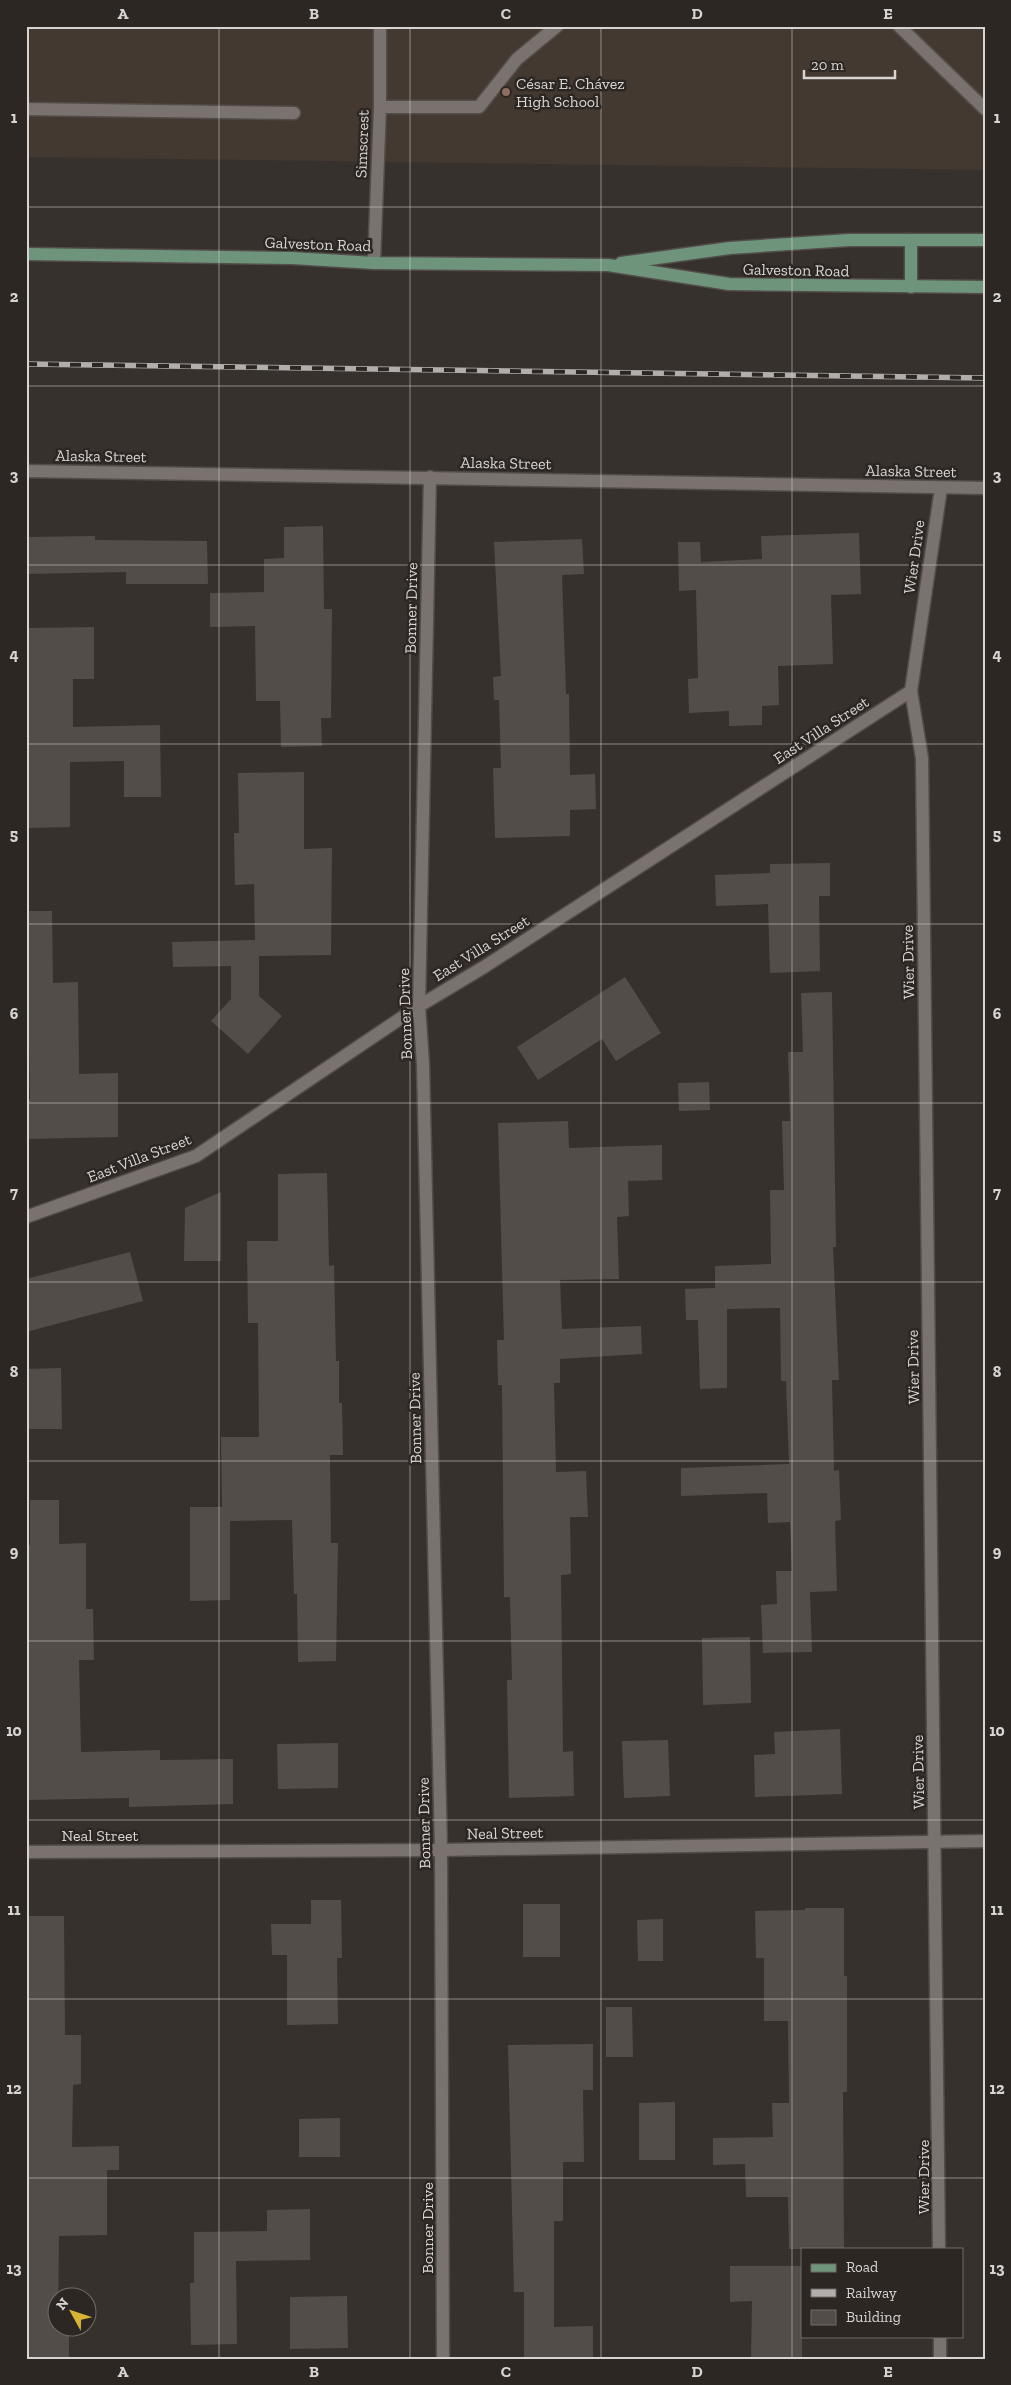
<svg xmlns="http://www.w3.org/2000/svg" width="1011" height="2385" viewBox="0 0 1011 2385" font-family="'Zilla Slab',serif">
<rect width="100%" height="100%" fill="#37312d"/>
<path fill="#443931" d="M 26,26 L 985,26 L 985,170 L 26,157 Z"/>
<g fill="#534d49">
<path d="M 323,526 L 324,609 L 332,609 L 331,718 L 321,718 L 322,746 L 281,747 L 280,701 L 256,701 L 255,626 L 210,627 L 210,593 L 264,592 L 264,559 L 284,558 L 284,527 Z"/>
<path d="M 859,533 L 861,594 L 831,595 L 833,664 L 778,666 L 779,705 L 762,706 L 762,725 L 729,726 L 729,711 L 689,713 L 688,679 L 698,678 L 696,590 L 679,591 L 678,542 L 700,542 L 701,562 L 762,559 L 761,536 Z"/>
<path d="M 95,536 L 95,540 L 207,541 L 208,584 L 126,584 L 126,572 L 26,574 L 26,537 Z"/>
<path d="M 582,539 L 584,574 L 562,575 L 566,694 L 569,694 L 570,775 L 595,774 L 596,809 L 570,810 L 570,836 L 495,838 L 493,768 L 501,768 L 499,700 L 494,700 L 493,677 L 501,676 L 494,542 Z"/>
<path d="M 94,627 L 94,679 L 73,679 L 73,727 L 160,725 L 161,797 L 124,797 L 124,761 L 70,762 L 70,827 L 26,828 L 26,628 Z"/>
<path d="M 304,772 L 304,849 L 332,848 L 331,955 L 259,956 L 259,996 L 282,1016 L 248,1054 L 211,1021 L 231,999 L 231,966 L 173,967 L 172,942 L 255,940 L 254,884 L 235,885 L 234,833 L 239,833 L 238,773 Z"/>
<path d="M 830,863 L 830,896 L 819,896 L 820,971 L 770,973 L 768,904 L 716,906 L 715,875 L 770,873 L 770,864 Z"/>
<path d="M 26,911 L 52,911 L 53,983 L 78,982 L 79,1074 L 118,1073 L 118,1137 L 26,1139 L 26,1099 L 30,1099 L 29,1044 L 26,1044 Z"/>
<path d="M 625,977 L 661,1033 L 616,1061 L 602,1039 L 538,1080 L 517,1047 Z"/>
<path d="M 832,992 L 836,1247 L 833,1247 L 839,1380 L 832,1380 L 834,1471 L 839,1470 L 841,1520 L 835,1521 L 837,1591 L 810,1592 L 812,1652 L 763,1653 L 761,1605 L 777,1604 L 776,1571 L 792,1571 L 790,1522 L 768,1523 L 767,1493 L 681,1496 L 681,1468 L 789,1464 L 786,1381 L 781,1381 L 780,1308 L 727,1309 L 727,1388 L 700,1389 L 698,1320 L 686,1320 L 685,1289 L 715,1288 L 715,1266 L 771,1264 L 770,1190 L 784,1190 L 782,1121 L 790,1121 L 788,1052 L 803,1052 L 801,993 Z"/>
<path d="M 709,1082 L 710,1110 L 679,1111 L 678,1083 Z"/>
<path d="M 568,1121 L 569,1148 L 662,1145 L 662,1180 L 628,1181 L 629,1216 L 617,1217 L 619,1279 L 560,1280 L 562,1329 L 641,1326 L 642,1354 L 560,1359 L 560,1383 L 554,1383 L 556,1472 L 586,1471 L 588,1517 L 570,1517 L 571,1574 L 561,1575 L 563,1752 L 573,1751 L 574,1796 L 509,1798 L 507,1680 L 512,1680 L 510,1597 L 504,1597 L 502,1385 L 498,1385 L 497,1340 L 504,1340 L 498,1123 Z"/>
<path d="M 327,1173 L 329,1266 L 334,1265 L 336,1361 L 339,1361 L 339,1403 L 342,1403 L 343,1455 L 330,1455 L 331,1543 L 338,1543 L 336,1661 L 298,1662 L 297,1594 L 294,1594 L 292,1520 L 230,1521 L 230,1600 L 190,1601 L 190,1507 L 222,1507 L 221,1437 L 259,1437 L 258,1323 L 248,1323 L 247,1241 L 278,1241 L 278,1174 Z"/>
<path d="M 221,1192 L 221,1261 L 184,1261 L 185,1208 Z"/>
<path d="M 130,1252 L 143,1301 L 26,1332 L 26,1279 Z"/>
<path d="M 61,1368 L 62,1429 L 26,1429 L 26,1369 Z"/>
<path d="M 30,1500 L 59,1500 L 59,1544 L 86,1543 L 86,1609 L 93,1609 L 94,1660 L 79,1660 L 81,1752 L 160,1750 L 160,1760 L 233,1759 L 233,1804 L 129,1807 L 129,1798 L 26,1800 L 26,1545 L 30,1545 Z"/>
<path d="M 750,1637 L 751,1703 L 703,1705 L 702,1638 Z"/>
<path d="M 840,1729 L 842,1794 L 755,1797 L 754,1755 L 775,1754 L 774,1732 Z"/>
<path d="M 668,1740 L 670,1796 L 624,1798 L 622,1741 Z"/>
<path d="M 338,1743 L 338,1788 L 278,1789 L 277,1744 Z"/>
<path d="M 311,1900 L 341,1900 L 342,1958 L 337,1958 L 338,2024 L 287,2025 L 287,1955 L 272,1955 L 271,1924 L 311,1924 Z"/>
<rect x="523" y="1904" width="37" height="53"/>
<path d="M 805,1908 L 844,1908 L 844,1976 L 847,1976 L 847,2092 L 843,2092 L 844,2249 L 789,2249 L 788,2197 L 746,2197 L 745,2164 L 713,2165 L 713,2138 L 773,2137 L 772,2103 L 789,2103 L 788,2021 L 764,2021 L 764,1958 L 756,1958 L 755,1911 L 805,1910 Z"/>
<path d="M 26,1916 L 64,1916 L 65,2035 L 81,2035 L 81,2084 L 73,2085 L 72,2147 L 119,2146 L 119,2170 L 107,2170 L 107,2235 L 59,2236 L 58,2328 L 69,2328 L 69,2359 L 26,2359 Z"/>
<path d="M 663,1919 L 663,1961 L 638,1961 L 637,1920 Z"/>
<path d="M 606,2007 L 632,2007 L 633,2057 L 606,2057 Z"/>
<path d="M 593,2044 L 593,2090 L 583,2090 L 584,2162 L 563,2162 L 563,2221 L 554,2221 L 554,2327 L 593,2326 L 593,2359 L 524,2359 L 524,2292 L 514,2292 L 508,2045 Z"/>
<path d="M 675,2102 L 675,2160 L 639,2160 L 639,2103 Z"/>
<path d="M 340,2118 L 340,2157 L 299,2157 L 299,2119 Z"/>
<path d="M 310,2209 L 310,2260 L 236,2261 L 237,2344 L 191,2345 L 190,2283 L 194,2283 L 194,2232 L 267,2231 L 267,2210 Z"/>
<path d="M 730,2266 L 802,2266 L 802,2359 L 751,2359 L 752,2301 L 730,2302 Z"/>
<path d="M 347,2296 L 348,2348 L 290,2349 L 290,2297 Z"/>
</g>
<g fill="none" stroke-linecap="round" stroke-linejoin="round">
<defs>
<g id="minor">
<path d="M 899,26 L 985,109"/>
<path d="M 380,107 L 479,107 L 517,59 L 557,26"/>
<path d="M 26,109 L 294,113"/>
<path d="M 374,263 L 380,107 L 380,26"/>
<path d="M 26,471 L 985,488"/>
<path d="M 430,477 L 419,1006 L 423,1064 L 441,1850 L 443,2359"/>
<path d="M 26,1217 L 196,1156 L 419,1006 L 484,967 L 911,691"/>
<path d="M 26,1852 L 441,1850 L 985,1841"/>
<path d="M 939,2249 L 922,758 L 911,691 L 941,488"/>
<path d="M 940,2336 L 940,2359"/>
</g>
<g id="major">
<path d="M 26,254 L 292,258 L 374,263 L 608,265 L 729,284 L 985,287"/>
<path d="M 621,263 L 730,248 L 849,240 L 985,240"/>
<path d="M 911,287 L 911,240"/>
</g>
</defs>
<use href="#minor" stroke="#524d4a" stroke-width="15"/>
<use href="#major" stroke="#524d4a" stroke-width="15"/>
<use href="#minor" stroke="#79726e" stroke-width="12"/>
<use href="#major" stroke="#6e947c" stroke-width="12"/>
<defs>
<path id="rail" d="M 26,364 L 985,378"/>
</defs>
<use href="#rail" stroke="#b2aeab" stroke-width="5.5"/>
<use href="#rail" stroke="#2c2723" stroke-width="4" stroke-dasharray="11" stroke-linecap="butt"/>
</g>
<path fill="none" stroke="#d8d4d2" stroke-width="1" stroke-opacity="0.55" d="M 219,26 L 219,2359M 410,26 L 410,2359M 601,26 L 601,2359M 792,26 L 792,2359M 26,207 L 985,207M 26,386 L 985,386M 26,565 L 985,565M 26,744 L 985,744M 26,924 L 985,924M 26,1103 L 985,1103M 26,1282 L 985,1282M 26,1461 L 985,1461M 26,1641 L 985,1641M 26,1820 L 985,1820M 26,1999 L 985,1999M 26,2178 L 985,2178"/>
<circle fill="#8d6e63" stroke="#2c2723" stroke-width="2" cx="506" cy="92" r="5"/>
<g text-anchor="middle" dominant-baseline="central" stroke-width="5" stroke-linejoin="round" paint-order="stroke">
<g font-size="16" fill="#d8d4d2" stroke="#2c2723" text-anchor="start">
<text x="516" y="83">César E. Chávez<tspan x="516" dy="18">High School</tspan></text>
</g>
<g font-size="16" fill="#d8d4d2" stroke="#2c2723">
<text transform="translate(362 144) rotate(-88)">Simscrest</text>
<text transform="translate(318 244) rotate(2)">Galveston Road</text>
<text transform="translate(796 270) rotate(1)">Galveston Road</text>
<text transform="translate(101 456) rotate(1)">Alaska Street</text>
<text transform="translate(506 463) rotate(1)">Alaska Street</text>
<text transform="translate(911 471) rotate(1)">Alaska Street</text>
<text transform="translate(914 557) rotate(-82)">Wier Drive</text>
<text transform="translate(411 608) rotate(-89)">Bonner Drive</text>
<text transform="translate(821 730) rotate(-33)">East Villa Street</text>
<text transform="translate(481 948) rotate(-32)">East Villa Street</text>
<text transform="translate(908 962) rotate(-91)">Wier Drive</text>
<text transform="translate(405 1014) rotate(-92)">Bonner Drive</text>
<text transform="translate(139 1158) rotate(-21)">East Villa Street</text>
<text transform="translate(913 1367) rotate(-91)">Wier Drive</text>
<text transform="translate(415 1418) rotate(-91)">Bonner Drive</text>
<text transform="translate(918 1772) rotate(-91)">Wier Drive</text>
<text transform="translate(424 1823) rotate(-91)">Bonner Drive</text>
<text transform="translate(505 1833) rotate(-1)">Neal Street</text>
<text x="100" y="1835">Neal Street</text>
<text transform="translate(923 2177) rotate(-90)">Wier Drive</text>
<text transform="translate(427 2228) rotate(-90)">Bonner Drive</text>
</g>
</g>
<rect width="1011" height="2385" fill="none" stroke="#2c2723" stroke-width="55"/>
<rect x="801" y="2248" width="162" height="90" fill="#2c2723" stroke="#716c69"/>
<rect x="811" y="2264" width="25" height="8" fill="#6e947c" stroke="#716c69"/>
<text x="846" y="2272" font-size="15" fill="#d8d4d2">Road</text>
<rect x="811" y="2289" width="25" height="8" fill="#b2aeab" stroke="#716c69"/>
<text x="846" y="2298" font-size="15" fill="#d8d4d2">Railway</text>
<rect x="811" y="2310" width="25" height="15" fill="#534d49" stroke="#716c69"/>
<text x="846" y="2322" font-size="15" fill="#d8d4d2">Building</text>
<g transform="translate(72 2312) rotate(310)"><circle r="24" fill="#2c2723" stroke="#716c69"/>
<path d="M0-4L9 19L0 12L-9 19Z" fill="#d9b334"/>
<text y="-8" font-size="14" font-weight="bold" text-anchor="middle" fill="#d8d4d2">N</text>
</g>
<path d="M804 70v8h91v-8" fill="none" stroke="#d8d4d2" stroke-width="2.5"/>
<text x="811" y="70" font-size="15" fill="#d8d4d2" stroke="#2c2723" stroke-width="4" paint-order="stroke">20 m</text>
<rect x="28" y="28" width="956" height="2330" fill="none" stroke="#d8d4d2" stroke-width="2"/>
<g font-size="16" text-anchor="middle" font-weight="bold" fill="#d8d4d2">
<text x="123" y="19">A</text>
<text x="314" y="19">B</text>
<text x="506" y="19">C</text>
<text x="697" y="19">D</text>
<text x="888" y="19">E</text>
<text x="14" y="123">1</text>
<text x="997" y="123">1</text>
<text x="14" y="302">2</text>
<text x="997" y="302">2</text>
<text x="14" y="481">3</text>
<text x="997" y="481">3</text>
<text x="14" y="660">4</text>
<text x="997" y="660">4</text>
<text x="14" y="840">5</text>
<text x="997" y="840">5</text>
<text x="14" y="1019">6</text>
<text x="997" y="1019">6</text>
<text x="14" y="1198">7</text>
<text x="997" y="1198">7</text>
<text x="14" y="1377">8</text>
<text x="997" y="1377">8</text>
<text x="14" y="1557">9</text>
<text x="997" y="1557">9</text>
<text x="14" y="1736">10</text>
<text x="997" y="1736">10</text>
<text x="14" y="1915">11</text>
<text x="997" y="1915">11</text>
<text x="14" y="2094">12</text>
<text x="997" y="2094">12</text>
<text x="14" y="2274">13</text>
<text x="997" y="2274">13</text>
<text x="123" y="2377">A</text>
<text x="314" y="2377">B</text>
<text x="506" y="2377">C</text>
<text x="697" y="2377">D</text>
<text x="888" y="2377">E</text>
</g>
</svg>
